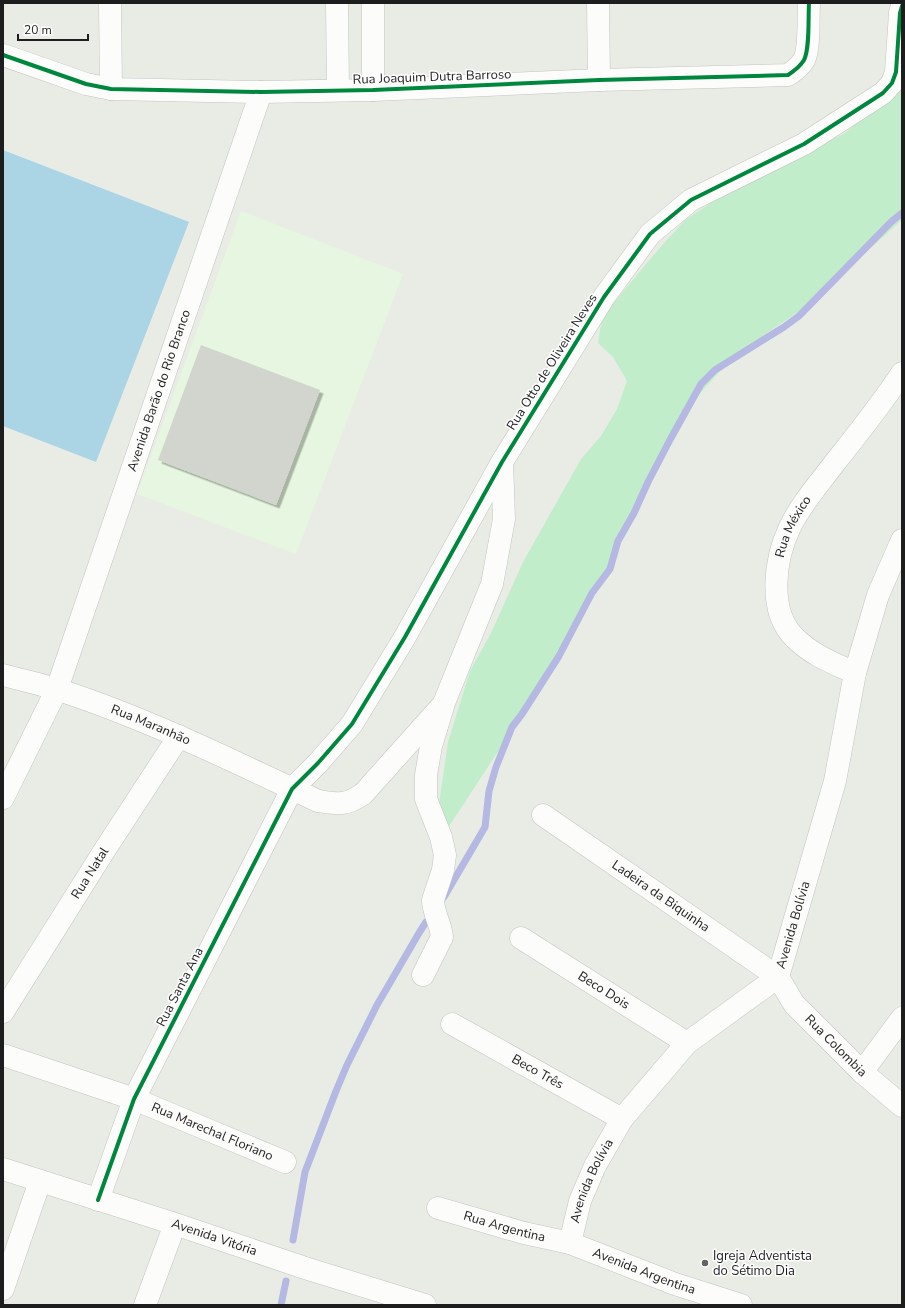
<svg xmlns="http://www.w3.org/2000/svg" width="905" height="1308" viewBox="0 0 905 1308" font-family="'Nunito Sans',sans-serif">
<defs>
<filter id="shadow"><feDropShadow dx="3.5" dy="3.5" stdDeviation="0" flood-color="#0004"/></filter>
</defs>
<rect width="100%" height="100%" fill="#e9ece5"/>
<path fill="#e7f6e0" d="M 241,211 L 403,274 L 296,554 L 137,494 Z"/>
<path fill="#c2edca" d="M 902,89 L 902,220 L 801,310 L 735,355 L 693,401 L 608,568 L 501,747 L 448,828 L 437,817 L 448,742 L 470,671 L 491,633 L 523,562 L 581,459 L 601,436 L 617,409 L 627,381 L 613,357 L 598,343 L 602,317 L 657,251 L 685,220 L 720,197 L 845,133 L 881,103 Z"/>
<path fill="#abd4e5" d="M 3,150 L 189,222 L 96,462 L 3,426 Z"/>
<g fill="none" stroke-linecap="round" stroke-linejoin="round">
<g stroke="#b4b8e2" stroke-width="7">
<path d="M 444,897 L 485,827 L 489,791 L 496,767 L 512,727 L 522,714 L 559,656 L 592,593 L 610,569 L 618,541 L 634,513 L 648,482 L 671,438 L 701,384 L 715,370 L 784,327 L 799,316 L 891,222 L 902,213"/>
<path d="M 293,1240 L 305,1172 L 336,1091 L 347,1065 L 377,1005 L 419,933 L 426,922"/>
<path d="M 281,1305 L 286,1281"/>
</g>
</g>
<path fill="#d2d5ce" filter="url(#shadow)" d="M 201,345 L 320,390 L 276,505 L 158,460 Z"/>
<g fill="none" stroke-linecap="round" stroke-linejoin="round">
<defs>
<g id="minor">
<path d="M 110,3 L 111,89"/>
<path d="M 337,3 L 338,90"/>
<path d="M 373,3 L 373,90"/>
<path d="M 598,3 L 599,80"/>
<path d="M 3,55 L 86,84 L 111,89 L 261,92 L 373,90 L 599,80 L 788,75 C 794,71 800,67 804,60 C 810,48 808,18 809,3"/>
<path id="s1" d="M 855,673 C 833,663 812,655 795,638 C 767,611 775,558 790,527 C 801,504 818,485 833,465 C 857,435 881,405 902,373"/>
<path id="s2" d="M 3,675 C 21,680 41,684 59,690 C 148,719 233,761 318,801 C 339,804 345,806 363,794 L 440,708"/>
<path id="s3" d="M 3,798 L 57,689 L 261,92"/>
<path id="s4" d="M 543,815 L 778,977 L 794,1004 L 862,1072 L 902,1106"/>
<path id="s5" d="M 521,938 L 687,1043"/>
<path d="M 423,975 L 442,937 C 441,924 433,913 433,900 L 443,870 L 445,855 L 441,837 L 426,799 L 426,775 L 431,746 L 444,703 L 492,584 L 504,519 L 502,462"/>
<path id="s6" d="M 3,1012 L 104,851 L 179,736"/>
<path id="s7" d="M 452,1024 L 622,1119"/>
<path id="s8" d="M 3,1055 L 134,1099 L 285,1162"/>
<path d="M 862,1072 L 902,1018"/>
<path id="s9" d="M 3,1169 L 175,1224 L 305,1268 L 425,1305"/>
<path d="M 98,1200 L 134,1099 L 292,789 L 318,763 L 352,724 L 405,637 L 502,462 L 604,297 L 650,234 L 691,200 L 804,144 L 883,93 L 892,83 L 896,72 L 900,13 L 902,6"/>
<path id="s10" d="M 438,1208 L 524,1233 L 570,1243 L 675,1284 L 741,1305"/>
<path id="s11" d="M 570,1243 L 580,1201 L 595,1166 L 622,1119 L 687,1043 L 778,977 L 835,781 L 855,673 L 878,595 L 902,540"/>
<path d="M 3,1289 L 40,1181"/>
<path d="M 145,1305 L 175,1224"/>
</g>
</defs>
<use href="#minor" stroke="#c3c4c1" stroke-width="23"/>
<use href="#minor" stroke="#fcfcfb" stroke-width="22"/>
<defs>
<g id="cycleway">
<path d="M 3,55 L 86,84 L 111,89 L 261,92 L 373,90 L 599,80 L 788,75 C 794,71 800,67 804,60 C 810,48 808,18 809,3"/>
<path d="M 98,1200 L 134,1099 L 292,789 L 318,763 L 352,724 L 405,637 L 502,462 L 604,297 L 650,234 L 691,200 L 804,144 L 883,93 L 892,83 L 896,72 L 900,13 L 902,6"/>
</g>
</defs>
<use href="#cycleway" stroke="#fff" stroke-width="6"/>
<use href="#cycleway" stroke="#00873e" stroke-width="4"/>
</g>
<circle fill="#646563" stroke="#fff" stroke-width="1.5" cx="705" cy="1263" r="4"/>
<g text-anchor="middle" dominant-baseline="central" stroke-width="3" stroke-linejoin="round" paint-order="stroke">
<g font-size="13" fill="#1d1d1d" stroke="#fff">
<text transform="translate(432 77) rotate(-2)">Rua Joaquim Dutra Barroso</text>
<text transform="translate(552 362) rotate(-58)">Rua Otto de Oliveira Neves</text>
<text stroke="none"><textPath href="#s3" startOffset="437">Avenida Barão do Rio Branco</textPath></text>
<text stroke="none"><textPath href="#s1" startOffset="189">Rua México</textPath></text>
<text stroke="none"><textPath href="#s2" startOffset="156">Rua Maranhão</textPath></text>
<text stroke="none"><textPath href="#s6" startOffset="164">Rua Natal</textPath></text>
<text stroke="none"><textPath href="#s4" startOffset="143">Ladeira da Biquinha</textPath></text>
<text stroke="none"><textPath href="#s11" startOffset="402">Avenida Bolívia</textPath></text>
<text transform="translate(180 987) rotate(-63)">Rua Santa Ana</text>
<text stroke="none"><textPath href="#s5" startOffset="98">Beco Dois</textPath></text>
<text stroke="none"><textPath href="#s4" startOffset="376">Rua Colombia</textPath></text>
<text stroke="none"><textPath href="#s7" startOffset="98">Beco Três</textPath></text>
<text stroke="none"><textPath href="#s8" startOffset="223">Rua Marechal Floriano</textPath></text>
<text stroke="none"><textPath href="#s11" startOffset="66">Avenida Bolívia</textPath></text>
<text stroke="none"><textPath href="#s10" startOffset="69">Rua Argentina</textPath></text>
<text stroke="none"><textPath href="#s9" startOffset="222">Avenida Vitória</textPath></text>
<text stroke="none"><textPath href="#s10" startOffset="216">Avenida Argentina</textPath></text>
</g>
<g font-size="13" fill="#1d1d1d" stroke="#fff" text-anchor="start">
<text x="713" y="1256">Igreja Adventista<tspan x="713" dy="15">do Sétimo Dia</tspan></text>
</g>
</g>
<rect width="905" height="1308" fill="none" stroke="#1d1d1d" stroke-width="8"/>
<path d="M18 34v6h70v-6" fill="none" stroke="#1d1d1d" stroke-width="2"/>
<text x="24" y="34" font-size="12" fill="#1d1d1d" stroke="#ffffff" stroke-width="3" paint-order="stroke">20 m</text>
</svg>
